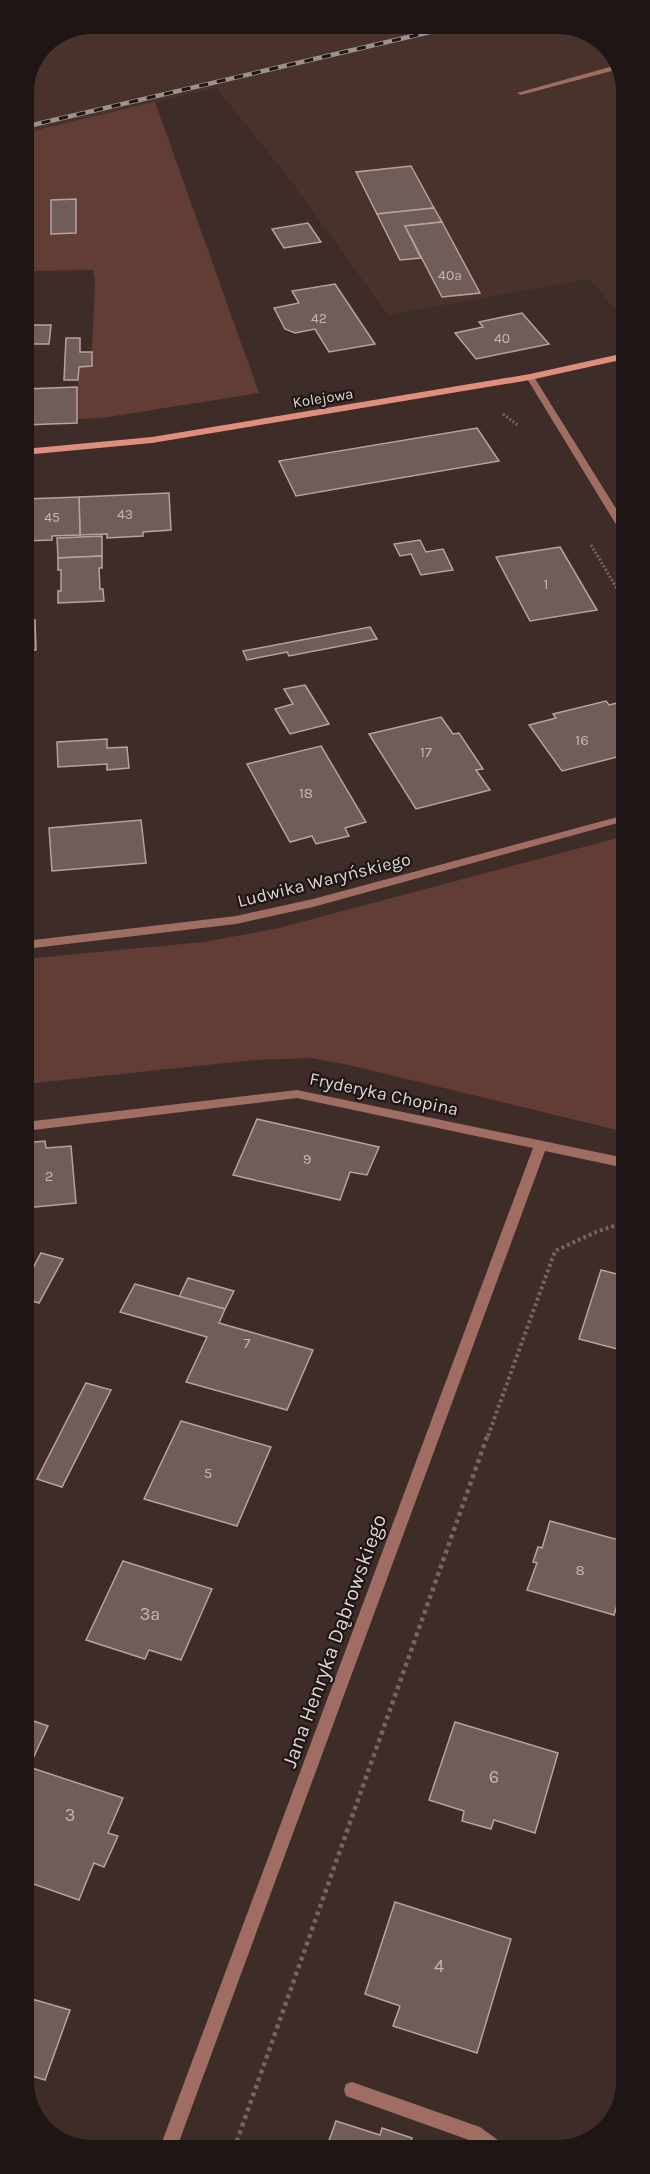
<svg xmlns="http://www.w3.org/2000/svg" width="650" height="2174" viewBox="0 0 650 2174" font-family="Karla,sans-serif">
<rect width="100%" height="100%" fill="#3d2c28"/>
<path fill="#4a322c" d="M 93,24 L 566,25 L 603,41 L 625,79 L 625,320 L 589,279 L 388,315 L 289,178 L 216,88 L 24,133 L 24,92 L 44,44 Z"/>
<g fill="#623d35">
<path d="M 155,102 L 259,393 L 102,418 L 76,419 L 79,367 L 91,366 L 95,283 L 93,270 L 24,271 L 24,133 Z"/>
<path d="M 625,836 L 625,1132 L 349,1065 L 311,1058 L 255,1060 L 25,1084 L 25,959 L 203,942 L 275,929 Z"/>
</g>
<g fill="#705c58" stroke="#b8a29d" stroke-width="1.5">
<path d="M 411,166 L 434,208 L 377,214 L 356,172 Z"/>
<path d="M 76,199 L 76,233 L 51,234 L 51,200 Z"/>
<path d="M 434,208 L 442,222 L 405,226 L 421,258 L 400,260 L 377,214 Z"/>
<path d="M 442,222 L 480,293 L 442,297 L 405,226 Z"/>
<path d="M 308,223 L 321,242 L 284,248 L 272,229 Z"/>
<path d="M 335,284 L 375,344 L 329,352 L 315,329 L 295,333 L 285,329 L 274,308 L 299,303 L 292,291 Z"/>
<path d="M 522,313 L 549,344 L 476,359 L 455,333 L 483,327 L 479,322 Z"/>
<path d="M 24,325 L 51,325 L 49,344 L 24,344 Z"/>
<path d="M 66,338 L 80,338 L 80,352 L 92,352 L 92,366 L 79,367 L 78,380 L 64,380 Z"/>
<path d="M 77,387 L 77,423 L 24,425 L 24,389 Z"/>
<path d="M 477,428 L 499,461 L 296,496 L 279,461 Z"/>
<path d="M 169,493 L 171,530 L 143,532 L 143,536 L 107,538 L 107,534 L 80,535 L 79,497 Z"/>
<path d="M 79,497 L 80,535 L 52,536 L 52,540 L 24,541 L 24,499 Z"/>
<path d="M 102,536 L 102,556 L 58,558 L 57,538 Z"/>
<path d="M 420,540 L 426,552 L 443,549 L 453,570 L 421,575 L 411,554 L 400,556 L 394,544 Z"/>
<path d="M 560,547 L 597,610 L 530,621 L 496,557 Z"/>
<path d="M 102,556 L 102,568 L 99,568 L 100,589 L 103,589 L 104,601 L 58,603 L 58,591 L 61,591 L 61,570 L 58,570 L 58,558 Z"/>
<path d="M 24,620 L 35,620 L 36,650 L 24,650 Z"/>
<path d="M 370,627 L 377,639 L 289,656 L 287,652 L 247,660 L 243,651 Z"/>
<path d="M 305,685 L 329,724 L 290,734 L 275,709 L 293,704 L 284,689 Z"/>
<path d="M 606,701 L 609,705 L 625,701 L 625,755 L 562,771 L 529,725 L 556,718 L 553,714 Z"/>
<path d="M 441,717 L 453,734 L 459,733 L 483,769 L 476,770 L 490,790 L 416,809 L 369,734 Z"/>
<path d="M 107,739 L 107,748 L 127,747 L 129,768 L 107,770 L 107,764 L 58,767 L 57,742 Z"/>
<path d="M 321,746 L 366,822 L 345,828 L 349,836 L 316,844 L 312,836 L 290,842 L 247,764 Z"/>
<path d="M 141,820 L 146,863 L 52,871 L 49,828 Z"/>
<path d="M 257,1119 L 379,1147 L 367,1175 L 350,1172 L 340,1200 L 233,1175 Z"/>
<path d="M 45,1141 L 46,1148 L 71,1146 L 76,1203 L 25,1208 L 25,1143 Z"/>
<path d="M 41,1253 L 63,1259 L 39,1303 L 25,1299 L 25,1283 Z"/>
<path d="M 601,1270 L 625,1276 L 625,1351 L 579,1339 Z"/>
<path d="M 188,1278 L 234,1291 L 225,1309 L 179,1297 Z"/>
<path d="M 135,1284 L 225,1309 L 219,1323 L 313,1350 L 287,1410 L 186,1382 L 207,1337 L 120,1312 Z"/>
<path d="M 86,1383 L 111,1390 L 62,1487 L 37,1479 Z"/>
<path d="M 181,1421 L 271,1447 L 237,1526 L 144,1499 Z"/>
<path d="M 550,1521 L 626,1542 L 626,1576 L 614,1615 L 527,1590 L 537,1563 L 533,1562 L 538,1547 L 542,1548 Z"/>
<path d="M 123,1561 L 212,1589 L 181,1660 L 149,1650 L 145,1659 L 86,1640 Z"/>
<path d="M 25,1718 L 48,1726 L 29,1767 L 123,1798 L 108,1833 L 118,1836 L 104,1867 L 94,1863 L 79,1900 L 25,1881 Z"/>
<path d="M 455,1722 L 558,1753 L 535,1833 L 494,1820 L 491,1829 L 462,1821 L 464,1811 L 429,1800 Z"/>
<path d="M 395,1902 L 511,1939 L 477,2053 L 393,2026 L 400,2006 L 365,1994 Z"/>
<path d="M 25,1997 L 70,2010 L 45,2080 L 32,2076 L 25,2094 Z"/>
<path d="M 336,2121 L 380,2135 L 382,2128 L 412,2138 L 410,2149 L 326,2149 Z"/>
</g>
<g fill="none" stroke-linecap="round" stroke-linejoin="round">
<g stroke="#746562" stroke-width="3" stroke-dasharray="2 2" stroke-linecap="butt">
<path d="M 503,414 L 519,426"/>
<path d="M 591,545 L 625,602"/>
</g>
<path stroke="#746562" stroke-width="4" stroke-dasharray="3 3" stroke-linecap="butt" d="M 488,1436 L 555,1251 L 596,1232 L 625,1222"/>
<path stroke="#746562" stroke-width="4.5" stroke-dasharray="4 4" stroke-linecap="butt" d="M 234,2149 L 488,1434"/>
<g fill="#9f6d61" fill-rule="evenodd">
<path d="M 617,65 L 619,69 L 521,95 L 517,93 Z"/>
<path d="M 352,2082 L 480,2127 L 502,2143 L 504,2149 L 482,2149 L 469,2140 L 346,2096 L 344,2090 L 346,2084 Z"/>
</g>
<g fill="#9f6d61" fill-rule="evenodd">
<path d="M 530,374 L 534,377 L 625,523 L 625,534 L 620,531 L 526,377 Z"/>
<path d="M 625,815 L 625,821 L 313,907 L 236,924 L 25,949 L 25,941 L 236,916 L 313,899 Z"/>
<path d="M 297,1090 L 625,1158 L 625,1168 L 545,1151 L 176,2150 L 159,2150 L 533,1148 L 297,1098 L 25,1131 L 25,1122 Z"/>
</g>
<path fill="#dd8e7c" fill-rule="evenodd" d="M 625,353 L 625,359 L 530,380 L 152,443 L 24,455 L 24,449 L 152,437 L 530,374 Z"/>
<defs>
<path id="rail" d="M 24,127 L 464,24"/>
</defs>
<use href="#rail" stroke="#9e918d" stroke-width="4.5"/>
<use href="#rail" stroke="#1e1615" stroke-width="3" stroke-dasharray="9" stroke-linecap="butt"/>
</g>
<g text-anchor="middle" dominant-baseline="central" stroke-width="4.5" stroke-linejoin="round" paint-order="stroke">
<g font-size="14" fill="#c3b6b3">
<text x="450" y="275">40a</text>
<text x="319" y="318">42</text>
<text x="502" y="338">40</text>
<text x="125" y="514">43</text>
<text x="52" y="517">45</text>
</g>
<g font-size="15" fill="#dfd4d1" stroke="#1e1615">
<text transform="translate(323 398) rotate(-9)">Kolejowa</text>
</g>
<g font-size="15" fill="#c3b6b3">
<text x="546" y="584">1</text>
<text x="582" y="740">16</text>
<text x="426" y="752">17</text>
<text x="306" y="793">18</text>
<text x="307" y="1159">9</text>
<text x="49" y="1176">2</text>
<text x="247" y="1343">7</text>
<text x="208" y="1473">5</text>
<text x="580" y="1570">8</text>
</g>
<g font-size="18" fill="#dfd4d1" stroke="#1e1615">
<text transform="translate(324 880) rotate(-14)">Ludwika Waryńskiego</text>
<text transform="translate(384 1094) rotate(12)">Fryderyka Chopina</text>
</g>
<g font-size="18" fill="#c3b6b3">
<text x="150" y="1614">3a</text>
<text x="494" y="1777">6</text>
<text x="70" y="1815">3</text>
<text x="439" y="1966">4</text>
</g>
<g font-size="21" fill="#dfd4d1" stroke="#1e1615">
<text transform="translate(334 1641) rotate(-70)">Jana Henryka Dąbrowskiego</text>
</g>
</g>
<path d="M0 0H650V2174H0ZM92 34H558A58 58 0 0 1 616 92V2082A58 58 0 0 1 558 2140H92A58 58 0 0 1 34 2082V92A58 58 0 0 1 92 34Z" fill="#1e1615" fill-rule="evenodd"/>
</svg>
